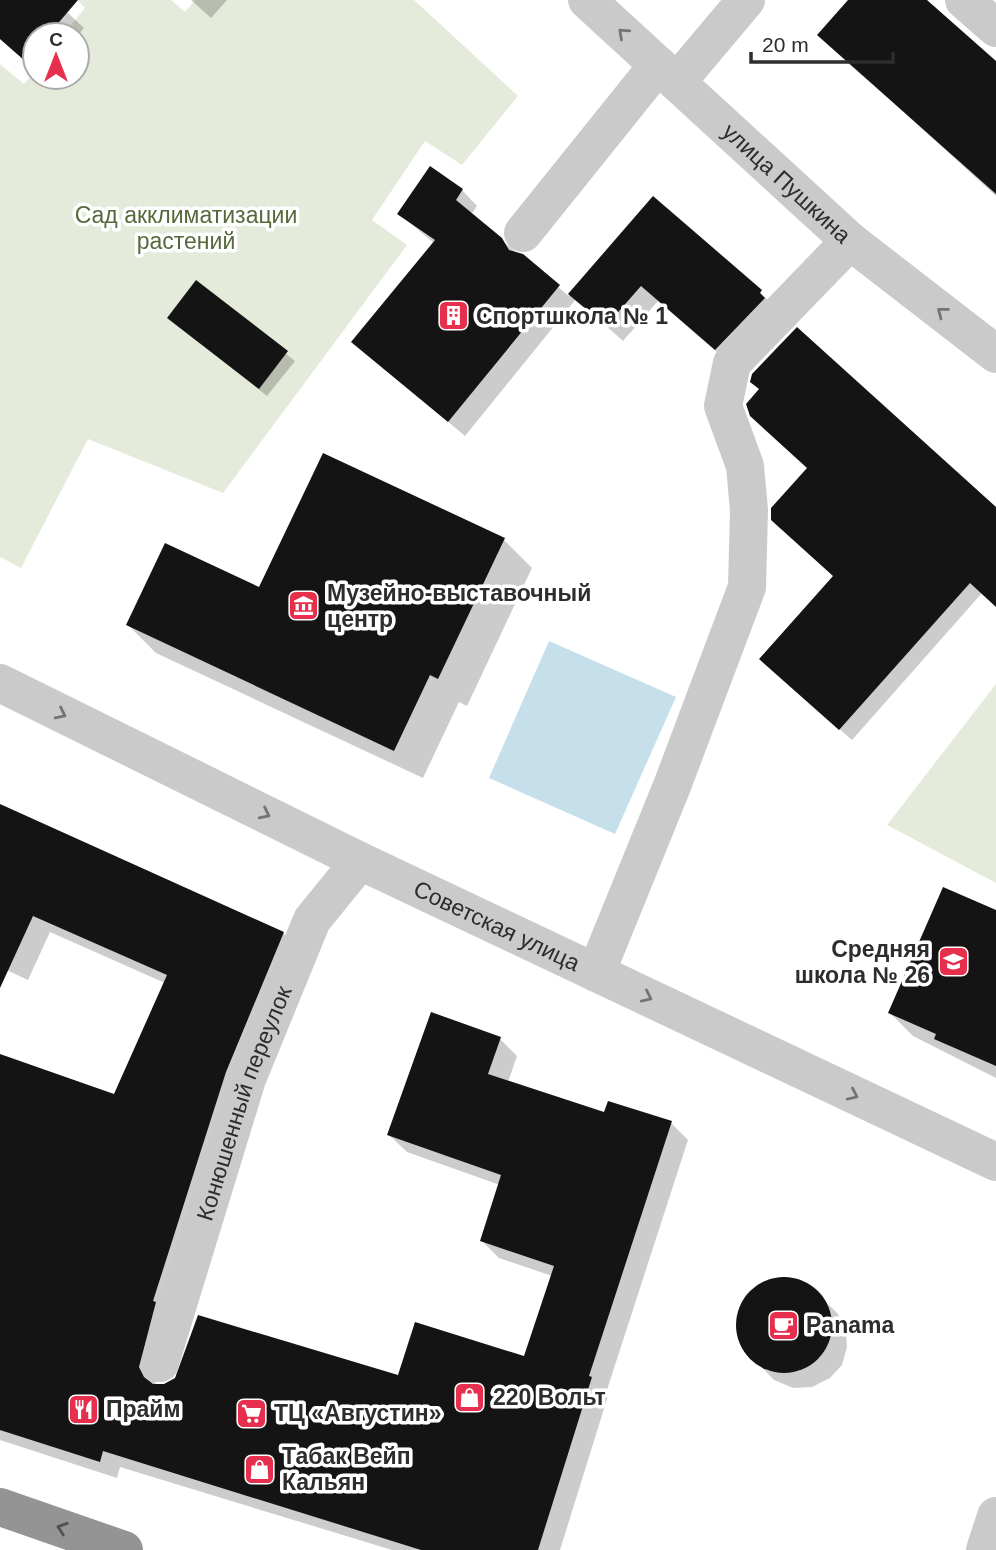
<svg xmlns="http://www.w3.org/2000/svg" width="996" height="1550" viewBox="0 0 996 1550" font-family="Helvetica,sans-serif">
<rect width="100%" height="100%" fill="#fff"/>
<g fill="#e5ebdb">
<path d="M 77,0 L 171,0 L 185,12 L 195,0 L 414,0 L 518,96 L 462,165 L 425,141 L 372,220 L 407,245 L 223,493 L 88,439 L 21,568 L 0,557 L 0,64 L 24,84 L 35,71 L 35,77 L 77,77 L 77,35 L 63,35 L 85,8 Z"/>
<path d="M 996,684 L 996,883 L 887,825 Z"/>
</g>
<path fill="#c6e0eb" d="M 549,641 L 676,697 L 615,834 L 489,778 Z"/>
<g fill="#0003">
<path d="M 0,0 L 54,0 L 84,28 L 77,36 L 35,35 L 35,69 L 0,39 Z"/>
<path d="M 191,0 L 227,0 L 211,18 Z"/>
<path d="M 850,0 L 924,0 L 996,63 L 996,196 L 819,35 Z"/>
<path d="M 462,190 L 477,206 L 471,215 L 569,296 L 653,199 L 777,308 L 732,365 L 658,301 L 623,341 L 576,299 L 465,436 L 353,342 L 434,243 L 399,214 Z"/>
<path d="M 197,283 L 295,361 L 267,396 L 169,318 Z"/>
<path d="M 996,508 L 996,606 L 982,593 L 852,740 L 772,670 Z"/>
<path d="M 504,540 L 532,568 L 467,706 L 459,702 L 423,778 L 156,653 L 128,625 L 260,590 Z"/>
<path d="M 0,805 L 283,933 L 300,950 L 172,1321 L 155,1386 L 399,1378 L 525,1358 L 552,1276 L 499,1258 L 482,1241 L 500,1185 L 407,1152 L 389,1135 L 500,1039 L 517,1056 L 508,1082 L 605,1114 L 671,1123 L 688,1140 L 606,1393 L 608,1396 L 560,1550 L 392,1550 L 120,1467 L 117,1478 L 0,1440 L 0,1056 L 115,1097 L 165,983 L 50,932 L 28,980 L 0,967 Z"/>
<path d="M 996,912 L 996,1078 L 913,1036 L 890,1013 Z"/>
<path d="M 790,1279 L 807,1284 L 821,1297 L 838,1314 L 846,1330 L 847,1347 L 842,1365 L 830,1378 L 812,1387 L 793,1388 L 774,1380 L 744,1349 L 737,1330 L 738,1314 L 745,1298 L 757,1286 L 772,1280 Z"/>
</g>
<g fill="#141414">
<path d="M 0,0 L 78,0 L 48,35 L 35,35 L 35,50 L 25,61 L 0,39 Z"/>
<path d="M 848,0 L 927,0 L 996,61 L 996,194 L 817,35 Z"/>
<path d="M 430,166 L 463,189 L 456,200 L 502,238 L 509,250 L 523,254 L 560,285 L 448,422 L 351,342 L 435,240 L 397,214 Z"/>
<path d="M 653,196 L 762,290 L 760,293 L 765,298 L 715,350 L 641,286 L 606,326 L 568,294 Z"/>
<path d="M 196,280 L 288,351 L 259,389 L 167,318 Z"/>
<path d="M 797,327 L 996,507 L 996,607 L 970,583 L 839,730 L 759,659 L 833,576 L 771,520 L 771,508 L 807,468 L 750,416 L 746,404 L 759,389 L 750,382 L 752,374 Z"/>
<path d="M 323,453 L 505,538 L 438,679 L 430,675 L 394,751 L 126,625 L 165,543 L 259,587 Z"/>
<path d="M 0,804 L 284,932 L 226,1072 L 153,1301 L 156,1302 L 139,1367 L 144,1377 L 153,1384 L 164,1384 L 175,1378 L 198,1315 L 398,1375 L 415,1322 L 524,1356 L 554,1266 L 480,1241 L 501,1175 L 387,1135 L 431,1012 L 501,1037 L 488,1074 L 604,1112 L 608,1101 L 672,1121 L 589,1376 L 592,1377 L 538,1550 L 421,1550 L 103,1451 L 100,1462 L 0,1430 L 0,1054 L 114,1094 L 167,975 L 33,916 L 0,988 Z"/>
<path d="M 943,887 L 996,910 L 996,1066 L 934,1039 L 936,1034 L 888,1013 Z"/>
<circle cx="784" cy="1325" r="48"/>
</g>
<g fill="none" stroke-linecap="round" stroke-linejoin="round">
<g stroke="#cacaca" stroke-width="38">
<path id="s1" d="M 587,0 L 850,241 L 996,354"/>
<path d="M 964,0 L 996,28"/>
<path d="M 677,82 L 746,0"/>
<path d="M 523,233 L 658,65"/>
<path id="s2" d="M 0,683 L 360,861 L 996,1162"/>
<path d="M 596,973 L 672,786 L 747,587 L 749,510 L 745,466 L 723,406 L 732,363 L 850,241"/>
<path id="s3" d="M 160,1363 L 247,1079 L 312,920 L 360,861"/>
<path d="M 985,1550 L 996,1516"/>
</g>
<path stroke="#949494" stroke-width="38" d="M 0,1507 L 124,1550"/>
</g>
<defs><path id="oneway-chevron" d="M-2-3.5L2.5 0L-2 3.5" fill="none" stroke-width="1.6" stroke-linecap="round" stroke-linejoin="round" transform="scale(1.75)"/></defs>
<g stroke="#747474">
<use href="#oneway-chevron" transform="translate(623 33) rotate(-138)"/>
<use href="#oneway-chevron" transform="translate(942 312) rotate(-142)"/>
<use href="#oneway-chevron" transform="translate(61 714) rotate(26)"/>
<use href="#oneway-chevron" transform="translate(265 814) rotate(26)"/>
<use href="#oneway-chevron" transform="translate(647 997) rotate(25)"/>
<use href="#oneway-chevron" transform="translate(853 1095) rotate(25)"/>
</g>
<use stroke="#515151" href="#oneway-chevron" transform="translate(62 1528) rotate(-161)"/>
<defs>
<symbol id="building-square" viewBox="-11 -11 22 22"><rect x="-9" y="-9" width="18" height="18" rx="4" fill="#e62e4d" stroke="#fff"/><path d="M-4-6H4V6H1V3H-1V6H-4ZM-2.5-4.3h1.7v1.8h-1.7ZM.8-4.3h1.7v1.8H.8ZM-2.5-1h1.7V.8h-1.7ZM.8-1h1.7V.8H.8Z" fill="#fff"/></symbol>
<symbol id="museum-square" viewBox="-11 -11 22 22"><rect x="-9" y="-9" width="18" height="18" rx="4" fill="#e62e4d" stroke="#fff"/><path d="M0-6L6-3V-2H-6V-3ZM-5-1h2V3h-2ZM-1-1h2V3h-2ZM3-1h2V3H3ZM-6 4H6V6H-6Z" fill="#fff"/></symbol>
<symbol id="school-square" viewBox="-11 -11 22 22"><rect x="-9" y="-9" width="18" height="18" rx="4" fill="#e62e4d" stroke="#fff"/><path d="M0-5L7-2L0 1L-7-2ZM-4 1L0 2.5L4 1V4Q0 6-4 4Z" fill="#fff"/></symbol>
<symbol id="cafe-square" viewBox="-11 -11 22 22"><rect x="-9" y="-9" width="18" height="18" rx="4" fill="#e62e4d" stroke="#fff"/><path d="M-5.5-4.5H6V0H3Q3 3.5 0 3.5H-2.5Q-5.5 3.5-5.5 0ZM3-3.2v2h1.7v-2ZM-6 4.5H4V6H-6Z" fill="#fff"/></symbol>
<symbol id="shop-square" viewBox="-11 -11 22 22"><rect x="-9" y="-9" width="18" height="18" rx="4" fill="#e62e4d" stroke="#fff"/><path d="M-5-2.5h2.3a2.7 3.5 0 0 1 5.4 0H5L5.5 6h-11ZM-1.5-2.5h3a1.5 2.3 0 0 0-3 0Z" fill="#fff"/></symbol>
<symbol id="restaurant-square" viewBox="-11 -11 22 22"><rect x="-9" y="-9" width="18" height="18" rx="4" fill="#e62e4d" stroke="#fff"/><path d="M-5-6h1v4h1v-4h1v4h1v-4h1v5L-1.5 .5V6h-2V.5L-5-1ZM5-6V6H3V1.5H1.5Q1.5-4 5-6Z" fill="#fff"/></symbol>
<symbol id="supermarket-square" viewBox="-11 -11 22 22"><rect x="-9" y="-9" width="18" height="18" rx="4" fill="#e62e4d" stroke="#fff"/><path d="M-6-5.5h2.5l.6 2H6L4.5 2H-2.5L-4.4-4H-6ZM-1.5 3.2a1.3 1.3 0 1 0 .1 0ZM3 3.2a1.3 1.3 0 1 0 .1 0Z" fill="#fff"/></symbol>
</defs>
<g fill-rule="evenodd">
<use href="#building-square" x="436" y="298" width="35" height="35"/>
<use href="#museum-square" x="286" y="588" width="35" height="35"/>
<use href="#school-square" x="936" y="944" width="35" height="35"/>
<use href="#cafe-square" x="766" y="1308" width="35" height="35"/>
<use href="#shop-square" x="452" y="1380" width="35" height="35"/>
<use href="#restaurant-square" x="66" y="1392" width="35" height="35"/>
<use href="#supermarket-square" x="234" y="1396" width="35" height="35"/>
<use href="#shop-square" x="242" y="1452" width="35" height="35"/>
</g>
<g text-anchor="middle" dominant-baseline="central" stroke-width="7" stroke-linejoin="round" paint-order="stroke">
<g font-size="23" fill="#2d2d2d" stroke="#fff">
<text stroke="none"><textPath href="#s1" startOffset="271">улица Пушкина</textPath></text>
<text stroke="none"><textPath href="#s2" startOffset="553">Советская улица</textPath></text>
<text stroke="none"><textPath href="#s3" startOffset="273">Конюшенный переулок</textPath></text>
</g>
<g font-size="23" fill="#55693b" stroke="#fff">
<text x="186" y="215">Сад акклиматизации<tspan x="186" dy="26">растений</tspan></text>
</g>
<g font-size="23" font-weight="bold" fill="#2d2d2d" stroke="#fff" text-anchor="start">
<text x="476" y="316">Спортшкола № 1</text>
<text x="327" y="593">Музейно-выставочный<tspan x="327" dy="26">центр</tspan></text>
<text x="930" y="949" text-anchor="end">Средняя<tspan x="930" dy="26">школа № 26</tspan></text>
<text x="806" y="1325">Panama</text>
<text x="493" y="1397">220 Вольт</text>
<text x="106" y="1409">Прайм</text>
<text x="274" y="1413">ТЦ «Августин»</text>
<text x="282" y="1456">Табак Вейп<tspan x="282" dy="26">Кальян</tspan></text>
</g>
</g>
<g transform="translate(56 56)"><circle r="33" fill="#ffffff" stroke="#ababab" stroke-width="2"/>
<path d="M0-5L12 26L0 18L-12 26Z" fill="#e62e4d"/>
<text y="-10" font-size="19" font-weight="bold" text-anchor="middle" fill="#2d2d2d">С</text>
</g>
<path d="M751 52v10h142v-10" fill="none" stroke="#2d2d2d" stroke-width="3.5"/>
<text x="762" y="52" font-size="21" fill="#2d2d2d" stroke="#ffffff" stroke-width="5" paint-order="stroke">20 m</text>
</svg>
